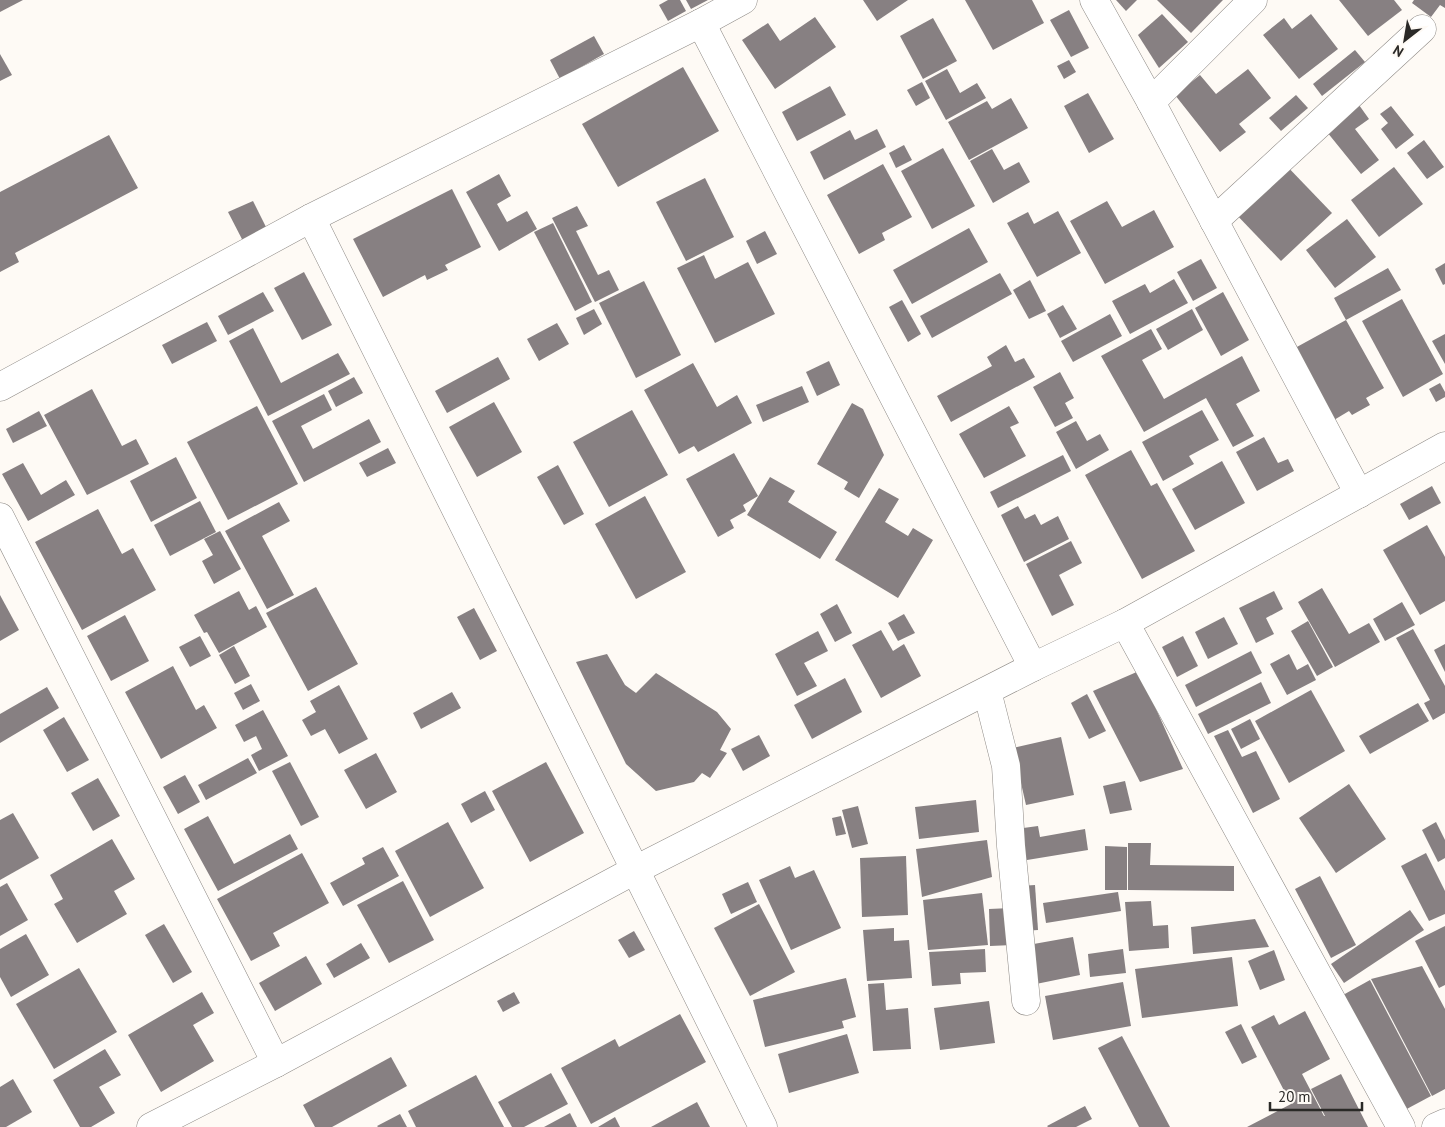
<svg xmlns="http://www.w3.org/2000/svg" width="1445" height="1127" viewBox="0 0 1445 1127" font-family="'PT Sans',sans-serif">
<rect width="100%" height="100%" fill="#fefaf5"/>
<g fill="#878082">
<path d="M 0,0 L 23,0 L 0,12 Z"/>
<path d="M 668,0 L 680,0 L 686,11 L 668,21 L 659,5 Z"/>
<path d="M 686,0 L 708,0 L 691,9 Z"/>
<path d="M 863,0 L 908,0 L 877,21 Z"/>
<path d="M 965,0 L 1032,0 L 1044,23 L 993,50 Z"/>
<path d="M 1116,0 L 1137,0 L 1126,11 Z"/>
<path d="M 1157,0 L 1223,0 L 1191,33 Z"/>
<path d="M 1339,0 L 1394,0 L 1402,10 L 1368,36 Z"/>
<path d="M 1414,0 L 1445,0 L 1445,8 L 1440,5 L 1431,17 L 1412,3 Z"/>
<path d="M 1069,10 L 1089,48 L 1071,57 L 1050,20 Z"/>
<path d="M 1162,14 L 1188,42 L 1159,68 L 1138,35 Z"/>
<path d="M 1311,14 L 1338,49 L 1299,79 L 1263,35 L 1284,18 L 1292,29 Z"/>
<path d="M 815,17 L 836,47 L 775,89 L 742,40 L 768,23 L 780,41 Z"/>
<path d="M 933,18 L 957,61 L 923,79 L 900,36 Z"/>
<path d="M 594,36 L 604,54 L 560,79 L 550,60 Z"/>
<path d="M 1355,50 L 1365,62 L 1322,96 L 1313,84 Z"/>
<path d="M 0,54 L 12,75 L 0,81 Z"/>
<path d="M 1069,60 L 1076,72 L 1064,79 L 1057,66 Z"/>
<path d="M 683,67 L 719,131 L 618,187 L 582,124 Z"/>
<path d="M 947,69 L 960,93 L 977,83 L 986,98 L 946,120 L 925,81 Z"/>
<path d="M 1248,69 L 1271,98 L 1239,124 L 1246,132 L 1220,152 L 1175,95 L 1200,75 L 1216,94 Z"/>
<path d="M 922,82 L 930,98 L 916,106 L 907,90 Z"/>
<path d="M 830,86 L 846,115 L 797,141 L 782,112 Z"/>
<path d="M 1088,93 L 1114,139 L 1089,153 L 1064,106 Z"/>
<path d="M 1296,95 L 1308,108 L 1281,131 L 1269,118 Z"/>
<path d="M 1011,98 L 1028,128 L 969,160 L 948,122 L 987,101 L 992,109 Z"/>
<path d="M 1359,105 L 1369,119 L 1355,129 L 1379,160 L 1361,174 L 1327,132 Z"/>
<path d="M 1391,106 L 1414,135 L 1396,149 L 1381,129 L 1388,123 L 1380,114 Z"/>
<path d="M 877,129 L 886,147 L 824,180 L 810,152 L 850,130 L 855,140 Z"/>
<path d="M 109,135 L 138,188 L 15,253 L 19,262 L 0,272 L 0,192 Z"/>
<path d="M 1424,140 L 1444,167 L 1427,179 L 1407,153 Z"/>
<path d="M 904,145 L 912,160 L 896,168 L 889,153 Z"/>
<path d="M 943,148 L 975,206 L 932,229 L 901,171 Z"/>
<path d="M 992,149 L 1004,170 L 1019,162 L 1030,182 L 993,203 L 970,161 Z"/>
<path d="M 1282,161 L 1332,213 L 1281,261 L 1232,210 Z"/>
<path d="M 883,164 L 912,217 L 882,233 L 885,240 L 859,254 L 827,195 Z"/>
<path d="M 1394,167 L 1423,204 L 1379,237 L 1351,200 Z"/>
<path d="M 499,174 L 511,196 L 497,204 L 507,222 L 527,211 L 537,229 L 499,251 L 466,192 Z"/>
<path d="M 705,178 L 734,237 L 686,261 L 656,202 Z"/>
<path d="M 452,189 L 481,247 L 445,265 L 448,270 L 427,280 L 425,275 L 383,297 L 353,239 Z"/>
<path d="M 253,201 L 269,233 L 245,245 L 228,212 Z"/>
<path d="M 1107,201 L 1122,227 L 1154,210 L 1174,247 L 1105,284 L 1070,221 Z"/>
<path d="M 577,206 L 588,226 L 576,231 L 598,275 L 609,270 L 619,290 L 595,302 L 552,218 Z"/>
<path d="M 1058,211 L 1081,253 L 1037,277 L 1007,223 L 1028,212 L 1034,224 Z"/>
<path d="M 1347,219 L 1376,257 L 1335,288 L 1306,250 Z"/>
<path d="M 553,223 L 592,302 L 575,311 L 534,232 Z"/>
<path d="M 969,228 L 988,262 L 912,304 L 893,270 Z"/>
<path d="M 765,231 L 777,254 L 757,264 L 746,241 Z"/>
<path d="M 704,255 L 715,279 L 748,262 L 775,314 L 715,343 L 677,268 Z"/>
<path d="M 1201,259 L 1217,288 L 1193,301 L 1177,272 Z"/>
<path d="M 1445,263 L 1445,284 L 1443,285 L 1435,269 Z"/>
<path d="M 1388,268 L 1401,290 L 1346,320 L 1334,298 Z"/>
<path d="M 304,272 L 332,325 L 302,340 L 274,288 Z"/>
<path d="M 1000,273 L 1012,294 L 932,338 L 920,316 Z"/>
<path d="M 1174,279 L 1188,303 L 1130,334 L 1112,301 L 1145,284 L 1150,293 Z"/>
<path d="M 1030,280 L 1046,311 L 1029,319 L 1013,290 Z"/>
<path d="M 644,281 L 681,355 L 636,378 L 599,303 Z"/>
<path d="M 263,292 L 274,311 L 228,335 L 218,316 Z"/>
<path d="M 1223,292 L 1249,340 L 1221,356 L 1195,308 Z"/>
<path d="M 1402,299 L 1443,374 L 1403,397 L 1362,321 Z"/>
<path d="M 902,300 L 921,334 L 908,342 L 889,307 Z"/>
<path d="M 1063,305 L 1077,329 L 1060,338 L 1047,314 Z"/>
<path d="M 594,309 L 602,324 L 584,335 L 576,318 Z"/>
<path d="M 1192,309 L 1203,330 L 1168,350 L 1156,329 Z"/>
<path d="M 1110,314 L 1122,336 L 1073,362 L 1061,341 Z"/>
<path d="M 1346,320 L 1384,388 L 1366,398 L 1370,405 L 1352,415 L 1349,411 L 1334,420 L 1295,348 Z"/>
<path d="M 207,322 L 217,341 L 172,364 L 162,345 Z"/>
<path d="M 557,323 L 569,344 L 539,361 L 527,339 Z"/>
<path d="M 253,328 L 281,383 L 338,353 L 350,374 L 268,416 L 229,341 Z"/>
<path d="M 1151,329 L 1162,349 L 1142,360 L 1164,399 L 1242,356 L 1260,391 L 1236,404 L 1254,436 L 1233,447 L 1206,398 L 1144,432 L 1101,356 Z"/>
<path d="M 1445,334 L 1445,364 L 1432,341 Z"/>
<path d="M 1006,345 L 1015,362 L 1024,358 L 1035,377 L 951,422 L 937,396 L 992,366 L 987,357 Z"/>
<path d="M 498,357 L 510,379 L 447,413 L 435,391 Z"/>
<path d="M 829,361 L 840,385 L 817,396 L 806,372 Z"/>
<path d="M 693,363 L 717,407 L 737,395 L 752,423 L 698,452 L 694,446 L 679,454 L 644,390 Z"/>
<path d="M 1060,372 L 1074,398 L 1065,403 L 1073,418 L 1055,427 L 1033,387 Z"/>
<path d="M 354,377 L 363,393 L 336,407 L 328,391 Z"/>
<path d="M 1440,383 L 1445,392 L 1445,397 L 1436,402 L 1429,389 Z"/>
<path d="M 802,386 L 809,402 L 763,422 L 756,405 Z"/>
<path d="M 92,389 L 122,446 L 136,439 L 149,464 L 87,495 L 44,415 Z"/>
<path d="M 324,394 L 332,410 L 301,426 L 313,449 L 369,419 L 381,442 L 304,482 L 272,421 Z"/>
<path d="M 494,402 L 522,452 L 477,477 L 449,427 Z"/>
<path d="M 852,403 L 863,409 L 884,455 L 859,498 L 844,489 L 848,482 L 817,464 Z"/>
<path d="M 257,406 L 298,484 L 228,520 L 187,442 Z"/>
<path d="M 1009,406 L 1019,423 L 1010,427 L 1026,456 L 984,478 L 959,434 Z"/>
<path d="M 632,410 L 668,475 L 609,507 L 573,442 Z"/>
<path d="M 1202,410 L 1219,440 L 1189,456 L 1194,464 L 1163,481 L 1142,442 Z"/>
<path d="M 39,411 L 47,426 L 13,443 L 6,429 Z"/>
<path d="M 1076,421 L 1087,441 L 1100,434 L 1109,450 L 1076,469 L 1056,432 Z"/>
<path d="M 1264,437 L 1278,463 L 1288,459 L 1294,471 L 1257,491 L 1236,452 Z"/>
<path d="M 388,448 L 396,463 L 367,477 L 359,463 Z"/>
<path d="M 1131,450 L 1151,486 L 1157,483 L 1195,551 L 1142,579 L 1085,475 Z"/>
<path d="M 734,453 L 758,496 L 743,505 L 746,511 L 730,520 L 734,528 L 718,537 L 686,479 Z"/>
<path d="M 1063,455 L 1071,471 L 998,508 L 990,492 Z"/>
<path d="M 176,457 L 197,498 L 151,522 L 130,481 Z"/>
<path d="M 1222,461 L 1245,503 L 1195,530 L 1172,489 Z"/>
<path d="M 23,463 L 41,495 L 66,480 L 75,495 L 28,521 L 2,474 Z"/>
<path d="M 558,465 L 584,514 L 564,525 L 537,477 Z"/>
<path d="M 770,477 L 795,491 L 788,502 L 837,532 L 820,559 L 747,515 Z"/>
<path d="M 1432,486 L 1441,503 L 1409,520 L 1400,504 Z"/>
<path d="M 879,488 L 899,499 L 885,522 L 908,536 L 913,528 L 933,540 L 898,598 L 835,560 Z"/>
<path d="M 645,496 L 686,572 L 636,599 L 595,524 Z"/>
<path d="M 200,501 L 216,532 L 170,556 L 154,525 Z"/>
<path d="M 279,502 L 290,521 L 262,536 L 294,595 L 267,609 L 225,531 Z"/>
<path d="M 1018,506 L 1025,519 L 1035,514 L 1041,525 L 1058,516 L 1069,539 L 1024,562 L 1001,515 Z"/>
<path d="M 98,509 L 122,554 L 133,548 L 156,590 L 82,630 L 35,542 Z"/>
<path d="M 1427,525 L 1445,557 L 1445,601 L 1420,615 L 1383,550 Z"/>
<path d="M 220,531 L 241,569 L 214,584 L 202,561 L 213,555 L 204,539 Z"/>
<path d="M 1071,541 L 1082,563 L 1059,575 L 1074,605 L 1052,616 L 1026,564 Z"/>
<path d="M 316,587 L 358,664 L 308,691 L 266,613 Z"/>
<path d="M 1322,588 L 1349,634 L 1369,623 L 1380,642 L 1335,667 L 1298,602 Z"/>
<path d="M 239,591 L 249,610 L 256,606 L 267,627 L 219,653 L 207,632 L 204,633 L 194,615 Z"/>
<path d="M 1274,591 L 1283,609 L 1266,618 L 1274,634 L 1256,643 L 1239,608 Z"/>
<path d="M 0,595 L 19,630 L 0,641 Z"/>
<path d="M 1402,602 L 1415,625 L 1385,641 L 1373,619 Z"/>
<path d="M 837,604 L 852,633 L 835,642 L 820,614 Z"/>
<path d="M 474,608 L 497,651 L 480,660 L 457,617 Z"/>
<path d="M 904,614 L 915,633 L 898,641 L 888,623 Z"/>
<path d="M 125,615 L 149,661 L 111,681 L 87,636 Z"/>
<path d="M 1224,617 L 1238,644 L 1208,659 L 1195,632 Z"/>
<path d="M 1308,621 L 1333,667 L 1317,676 L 1291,631 Z"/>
<path d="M 1413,629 L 1445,686 L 1445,713 L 1433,720 L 1424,703 L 1430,700 L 1396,638 Z"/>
<path d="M 881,630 L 893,651 L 904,644 L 921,676 L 881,698 L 852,645 Z"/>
<path d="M 818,631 L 828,651 L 804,663 L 817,686 L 797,696 L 775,654 Z"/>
<path d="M 200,636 L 211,656 L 190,667 L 179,647 Z"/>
<path d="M 1183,636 L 1198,666 L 1177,677 L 1162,647 Z"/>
<path d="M 1445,644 L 1445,672 L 1434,650 Z"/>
<path d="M 234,646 L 250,676 L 235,684 L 219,655 Z"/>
<path d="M 1251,651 L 1262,673 L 1196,707 L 1185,685 Z"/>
<path d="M 607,654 L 625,685 L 636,693 L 656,673 L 717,712 L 731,729 L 720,750 L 727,753 L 710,778 L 702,773 L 694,782 L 656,791 L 626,764 L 576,662 Z"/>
<path d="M 1289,654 L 1297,670 L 1308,664 L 1316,680 L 1287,695 L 1270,664 Z"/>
<path d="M 173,666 L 196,710 L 204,705 L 217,728 L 161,759 L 125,692 Z"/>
<path d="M 1139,671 L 1183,769 L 1140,782 L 1093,691 Z"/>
<path d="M 845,678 L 862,712 L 812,739 L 794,705 Z"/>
<path d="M 1261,682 L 1271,703 L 1208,734 L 1198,714 Z"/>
<path d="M 251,684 L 260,701 L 243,710 L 234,693 Z"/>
<path d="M 339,685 L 368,739 L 339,754 L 325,729 L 311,736 L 302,720 L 316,712 L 310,701 Z"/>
<path d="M 47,687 L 59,708 L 0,743 L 0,714 Z"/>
<path d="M 1311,690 L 1345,751 L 1289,783 L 1255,721 Z"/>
<path d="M 452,692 L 461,708 L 421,729 L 413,713 Z"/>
<path d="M 1087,694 L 1106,731 L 1089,739 L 1071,703 Z"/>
<path d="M 1418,703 L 1429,721 L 1370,754 L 1359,736 Z"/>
<path d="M 263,710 L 288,756 L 259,771 L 251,755 L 262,749 L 256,736 L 244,742 L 235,725 Z"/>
<path d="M 64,717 L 89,760 L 67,772 L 43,730 Z"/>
<path d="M 1250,719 L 1260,739 L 1241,749 L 1231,729 Z"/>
<path d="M 1228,730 L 1242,757 L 1256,751 L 1280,799 L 1253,813 L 1214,736 Z"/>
<path d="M 759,735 L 770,756 L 743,771 L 731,749 Z"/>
<path d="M 1061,737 L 1074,795 L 1026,805 L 1013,748 Z"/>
<path d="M 376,753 L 397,792 L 366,809 L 344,770 Z"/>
<path d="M 248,758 L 257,773 L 206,800 L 198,785 Z"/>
<path d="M 290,762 L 319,817 L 301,826 L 272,771 Z"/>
<path d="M 546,762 L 584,833 L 530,862 L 492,791 Z"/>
<path d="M 185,775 L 200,802 L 178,814 L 163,787 Z"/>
<path d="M 98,778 L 120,816 L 93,831 L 71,793 Z"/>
<path d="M 1125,781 L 1132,810 L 1110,814 L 1103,786 Z"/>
<path d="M 1349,784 L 1386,839 L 1336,873 L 1299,818 Z"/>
<path d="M 485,791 L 495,810 L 471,823 L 461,804 Z"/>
<path d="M 976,800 L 979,832 L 919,839 L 915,807 Z"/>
<path d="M 858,806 L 868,844 L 852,848 L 842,810 Z"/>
<path d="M 13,813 L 39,858 L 0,880 L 0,820 Z"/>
<path d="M 208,816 L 234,864 L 290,834 L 298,849 L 218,891 L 184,829 Z"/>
<path d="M 841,816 L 846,834 L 836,836 L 832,818 Z"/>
<path d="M 448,822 L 484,888 L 430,917 L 395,851 Z"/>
<path d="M 1436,822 L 1445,840 L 1445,858 L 1438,862 L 1422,830 Z"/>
<path d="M 1038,826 L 1040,837 L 1085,829 L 1088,850 L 1021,861 L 1016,829 Z"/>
<path d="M 112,839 L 135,879 L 114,891 L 127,914 L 77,943 L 54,904 L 63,899 L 50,875 Z"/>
<path d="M 987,840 L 992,877 L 922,897 L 916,849 Z"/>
<path d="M 1128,843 L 1151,843 L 1150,865 L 1234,866 L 1234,891 L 1128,890 Z"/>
<path d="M 1105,846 L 1127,847 L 1127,890 L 1105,890 Z"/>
<path d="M 383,847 L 399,876 L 343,906 L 330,883 L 365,864 L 362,858 Z"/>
<path d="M 302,853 L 329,903 L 273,933 L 280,946 L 251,961 L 217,899 Z"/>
<path d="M 1426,853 L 1445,891 L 1445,914 L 1429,921 L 1401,866 Z"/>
<path d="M 906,856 L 908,915 L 862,917 L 860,858 Z"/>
<path d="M 790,866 L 795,878 L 814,870 L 841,928 L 791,950 L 759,880 Z"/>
<path d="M 1320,876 L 1356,945 L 1331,958 L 1295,889 Z"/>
<path d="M 403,881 L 434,940 L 389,963 L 357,905 Z"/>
<path d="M 748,882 L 757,902 L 731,914 L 722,894 Z"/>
<path d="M 7,883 L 28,920 L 0,936 L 0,887 Z"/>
<path d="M 1035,885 L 1038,930 L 1023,931 L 1020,886 Z"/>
<path d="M 1118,892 L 1121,911 L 1046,923 L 1043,903 Z"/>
<path d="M 982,893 L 988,945 L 928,950 L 923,900 Z"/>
<path d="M 1151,901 L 1153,926 L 1168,925 L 1169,948 L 1129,951 L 1125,902 Z"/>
<path d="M 759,904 L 795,972 L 750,996 L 714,928 Z"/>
<path d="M 1011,908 L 1013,945 L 990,946 L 989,909 Z"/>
<path d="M 1410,910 L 1424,930 L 1344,983 L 1331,964 Z"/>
<path d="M 1255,919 L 1269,947 L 1193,954 L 1191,927 Z"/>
<path d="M 164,924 L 192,972 L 173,983 L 145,935 Z"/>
<path d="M 1445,926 L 1445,985 L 1439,988 L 1415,941 Z"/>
<path d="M 894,928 L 894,941 L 909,940 L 912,978 L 867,981 L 863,930 Z"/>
<path d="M 634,931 L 645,950 L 629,958 L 618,940 Z"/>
<path d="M 26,934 L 49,975 L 11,997 L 0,977 L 0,949 Z"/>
<path d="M 1073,937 L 1080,975 L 1036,984 L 1028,945 Z"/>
<path d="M 361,943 L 370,958 L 334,978 L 326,964 Z"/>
<path d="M 985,949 L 986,972 L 960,973 L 961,984 L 932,986 L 929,952 Z"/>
<path d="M 1123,949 L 1126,973 L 1090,977 L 1088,954 Z"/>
<path d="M 1274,950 L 1285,980 L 1260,990 L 1248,961 Z"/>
<path d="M 306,956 L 322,984 L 275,1011 L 259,983 Z"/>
<path d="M 1232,957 L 1238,1006 L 1142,1018 L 1135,969 Z"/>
<path d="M 1422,966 L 1445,1009 L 1445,1089 L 1432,1096 L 1371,979 Z"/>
<path d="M 79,968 L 117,1032 L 54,1069 L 16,1004 Z"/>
<path d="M 846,978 L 856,1017 L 842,1021 L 844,1028 L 765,1047 L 753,1000 Z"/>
<path d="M 1370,980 L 1431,1096 L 1403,1111 L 1343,995 Z"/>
<path d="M 1123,982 L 1131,1026 L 1053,1040 L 1045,996 Z"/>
<path d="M 884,983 L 886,1010 L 908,1008 L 911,1049 L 873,1051 L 868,984 Z"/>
<path d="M 202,992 L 214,1013 L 193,1025 L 214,1061 L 161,1092 L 128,1035 Z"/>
<path d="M 514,992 L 520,1003 L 503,1012 L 497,1001 Z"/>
<path d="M 989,1001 L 995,1043 L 940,1050 L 934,1008 Z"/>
<path d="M 1305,1011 L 1330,1059 L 1302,1074 L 1324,1116 L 1325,1116 L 1311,1089 L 1341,1074 L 1368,1127 L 1247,1127 L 1291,1104 L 1251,1027 L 1274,1015 L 1279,1025 Z"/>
<path d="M 680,1014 L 706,1062 L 591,1124 L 561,1068 L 615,1039 L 619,1047 Z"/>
<path d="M 1241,1024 L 1257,1057 L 1242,1064 L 1225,1032 Z"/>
<path d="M 847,1034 L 859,1073 L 789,1093 L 778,1054 Z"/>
<path d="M 1122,1036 L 1170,1127 L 1139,1127 L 1098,1048 Z"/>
<path d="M 105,1049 L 121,1075 L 99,1087 L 115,1113 L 91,1127 L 80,1127 L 53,1080 Z"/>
<path d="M 391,1057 L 407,1086 L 332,1127 L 315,1127 L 303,1105 Z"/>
<path d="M 551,1073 L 568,1104 L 524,1127 L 512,1127 L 498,1102 Z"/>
<path d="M 476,1075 L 504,1127 L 416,1127 L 408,1111 Z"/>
<path d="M 13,1079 L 32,1112 L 6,1127 L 0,1127 L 0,1087 Z"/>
<path d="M 697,1102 L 710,1127 L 651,1127 Z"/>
<path d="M 1085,1106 L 1092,1119 L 1076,1127 L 1048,1127 L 1047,1126 Z"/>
<path d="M 570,1113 L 577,1127 L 544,1127 Z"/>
<path d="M 400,1114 L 407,1127 L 378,1127 L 377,1126 Z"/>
<path d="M 615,1117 L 620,1127 L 598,1127 Z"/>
</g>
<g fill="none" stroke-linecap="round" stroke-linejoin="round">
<defs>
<g id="minor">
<path d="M 1094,0 L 1151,102 L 1359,494"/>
<path d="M 701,23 L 1033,667"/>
<path d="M 1151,102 L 1253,0"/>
<path d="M 311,218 L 763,1127"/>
<path d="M 1214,221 L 1422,29"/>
<path d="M 0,387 L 311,218 L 701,23 L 743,0"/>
<path d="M 0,517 L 276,1063"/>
<path d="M 1125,623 L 1401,1127"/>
<path d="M 987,691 L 1006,766 L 1011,846 L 1026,1001"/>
<path d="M 151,1127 L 276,1063 L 635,870 L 1033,667 L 1125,623 L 1445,446"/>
<path d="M 1436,1127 L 1445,1123"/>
</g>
</defs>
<use href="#minor" stroke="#8e8a86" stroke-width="29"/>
<use href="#minor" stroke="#fff" stroke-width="28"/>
</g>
<g transform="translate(1405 40) rotate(211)" stroke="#fefaf5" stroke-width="4" paint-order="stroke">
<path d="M0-4L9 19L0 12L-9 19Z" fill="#2a2927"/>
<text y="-8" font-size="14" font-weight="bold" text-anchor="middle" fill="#2a2927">N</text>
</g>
<path d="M1270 1102v8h92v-8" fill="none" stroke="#2a2927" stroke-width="2.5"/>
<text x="1278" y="1102" font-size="15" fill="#2a2927" stroke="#fefaf5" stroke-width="4" paint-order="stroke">20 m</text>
</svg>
